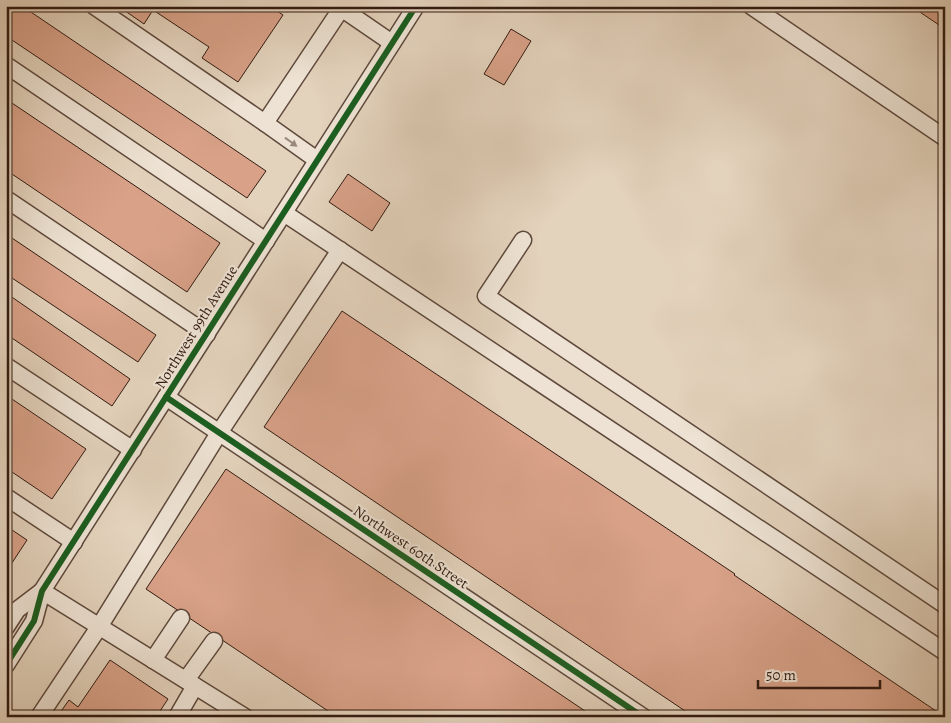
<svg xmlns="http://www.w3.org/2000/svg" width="951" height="723" viewBox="0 0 951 723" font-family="Alegreya,serif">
<rect width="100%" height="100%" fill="#e3d2bc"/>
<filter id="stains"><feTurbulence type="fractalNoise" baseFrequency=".004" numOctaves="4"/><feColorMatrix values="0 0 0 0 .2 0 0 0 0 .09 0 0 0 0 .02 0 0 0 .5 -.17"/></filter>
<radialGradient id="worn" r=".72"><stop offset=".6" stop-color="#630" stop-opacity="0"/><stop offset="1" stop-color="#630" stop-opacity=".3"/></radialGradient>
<g fill="#d8a188" stroke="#321b11">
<path d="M 6,6 L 22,6 L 266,171 L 247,198 L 6,36 Z"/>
<path d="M 118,6 L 270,6 L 283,15 L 238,82 L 202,58 L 209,47 L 153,10 L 144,24 Z"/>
<path d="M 911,6 L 945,6 L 945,29 Z"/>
<path d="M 511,29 L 531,41 L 504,85 L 484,74 Z"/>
<path d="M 6,99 L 220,243 L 187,292 L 6,170 Z"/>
<path d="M 348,174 L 390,203 L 372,231 L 329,202 Z"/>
<path d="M 6,234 L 156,335 L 138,362 L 6,274 Z"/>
<path d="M 6,293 L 130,379 L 112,406 L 6,334 Z"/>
<path d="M 342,311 L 735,574 L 734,575 L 945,717 L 694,717 L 264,427 Z"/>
<path d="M 6,395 L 86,449 L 52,499 L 6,468 Z"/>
<path d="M 226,469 L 594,717 L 337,717 L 146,589 Z"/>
<path d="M 6,526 L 27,540 L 8,569 L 6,568 Z"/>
<path d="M 110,660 L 168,699 L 156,717 L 57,717 L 69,700 L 78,707 Z"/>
</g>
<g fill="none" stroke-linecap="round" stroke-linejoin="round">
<defs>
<g id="minor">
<path d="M 94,6 L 265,123 L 317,160"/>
<path d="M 338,6 L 392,43"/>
<path d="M 751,6 L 945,138"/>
<path d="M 6,65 L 266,241"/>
<path d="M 265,123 L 343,6"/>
<path d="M 6,199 L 207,334"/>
<path d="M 284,213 L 945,652"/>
<path d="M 523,240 L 486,296 L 945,605"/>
<path d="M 6,366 L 133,450"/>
<path d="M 166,397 L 643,717"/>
<path d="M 6,497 L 74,542"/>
<path d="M 42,591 L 245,717"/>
<path d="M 6,627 L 17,610 L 42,591"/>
<path d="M 153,660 L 181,618"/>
<path d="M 6,665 L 34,621 L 42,591 L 416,6"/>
<path d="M 186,680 L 214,641"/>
<path d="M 39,717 L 99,627 L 219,433 L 340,250"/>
<path d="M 177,717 L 195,686"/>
</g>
</defs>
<use href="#minor" stroke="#5e493c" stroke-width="19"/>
<use href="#minor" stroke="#ede2d3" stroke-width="16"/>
<defs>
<g id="cycleway">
<path d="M 166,397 L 643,717"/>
<path d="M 6,665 L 34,621 L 42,591 L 416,6"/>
</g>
</defs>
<use href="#cycleway" stroke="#ede2d3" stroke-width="9"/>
<use href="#cycleway" stroke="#1b5e20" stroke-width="6"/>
</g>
<defs><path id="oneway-solid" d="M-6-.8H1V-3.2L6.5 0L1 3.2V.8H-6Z" transform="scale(1.25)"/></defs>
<use fill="#99887c" href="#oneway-solid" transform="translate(291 142) rotate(36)"/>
<g text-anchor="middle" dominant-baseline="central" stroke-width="4" stroke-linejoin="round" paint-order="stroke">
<g font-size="15" fill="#321b11" stroke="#ede2d3">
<text transform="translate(196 327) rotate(-58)">Northwest 99th Avenue</text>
<text transform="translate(411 547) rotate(34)">Northwest 60th Street</text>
</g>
</g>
<rect width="951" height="723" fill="none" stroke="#e3d2bc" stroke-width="25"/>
<rect x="8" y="8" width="936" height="708" fill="none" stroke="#321b11" stroke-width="2.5"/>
<rect x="12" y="12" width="926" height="698" fill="none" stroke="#321b11"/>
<path d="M758 680v8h122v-8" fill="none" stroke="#321b11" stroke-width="2.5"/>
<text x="766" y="680" font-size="15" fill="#321b11" stroke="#ede2d3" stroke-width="4" paint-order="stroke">50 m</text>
<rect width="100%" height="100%" filter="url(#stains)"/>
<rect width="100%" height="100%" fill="url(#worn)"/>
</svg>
